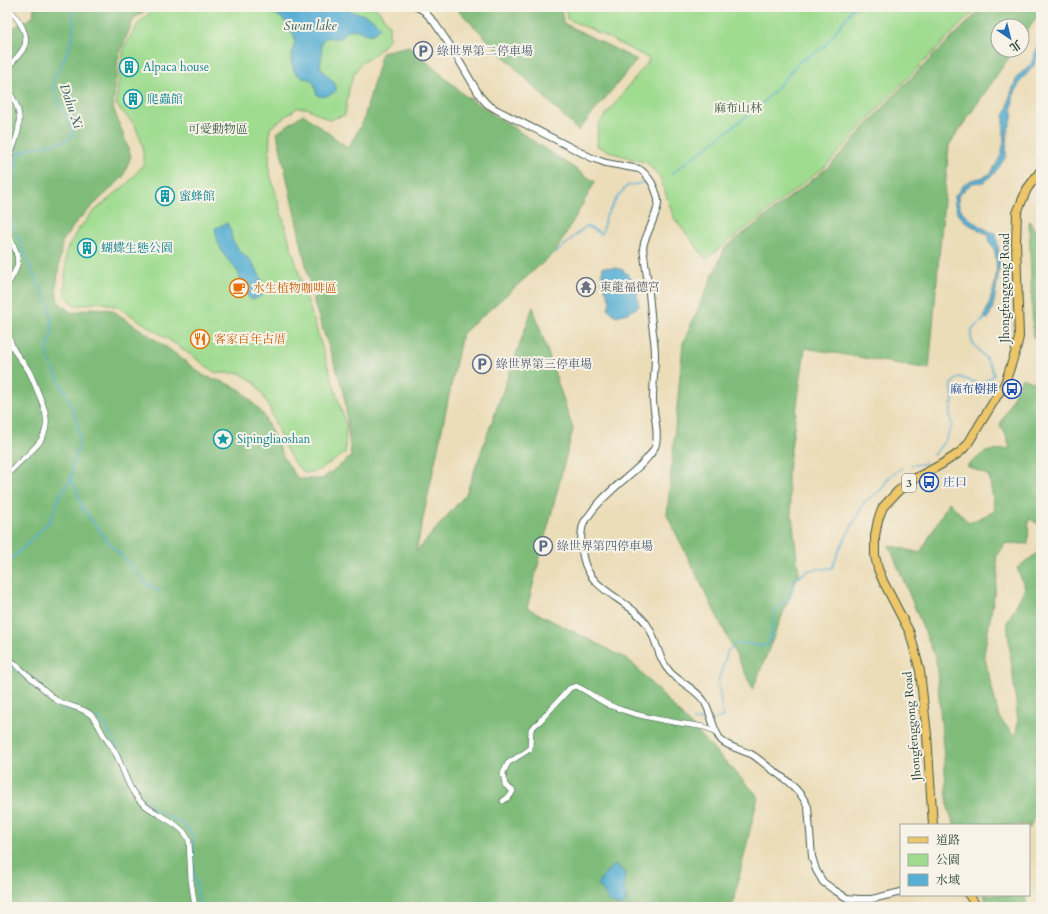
<svg xmlns="http://www.w3.org/2000/svg" width="1048" height="914" viewBox="0 0 1048 914" font-family="Cardo,'Noto Serif TC',serif">
<rect width="100%" height="100%" fill="#f7f3e8"/>
<filter id="ink" filterUnits="userSpaceOnUse"><feTurbulence type="fractalNoise" baseFrequency=".025" numOctaves="2"/><feDisplacementMap in="SourceGraphic" scale="8" xChannelSelector="R" yChannelSelector="G"/><feConvolveMatrix kernelMatrix="1 2 1 2 8 2 1 2 1" color-interpolation-filters="sRGB"/></filter>
<filter id="wash" filterUnits="userSpaceOnUse"><feTurbulence type="fractalNoise" baseFrequency=".012" numOctaves="4" result="noise"/><feDisplacementMap in="SourceGraphic" scale="16" xChannelSelector="R" yChannelSelector="G"/><feGaussianBlur stdDeviation="0.9" result="paint"/><feColorMatrix in="noise" values="0 0 0 0 0 0 0 0 0 0 0 0 0 0 0 0 0 1.4 0 .05"/><feComposite in="paint" operator="in"/></filter>
<g filter="url(#wash)">
<rect width="100%" height="100%" fill="#ecddb9"/>
<g fill="#9fdc90" stroke="#5f8c62">
<path d="M 156,7 L 374,7 L 380,12 L 389,25 L 389,39 L 378,52 L 363,61 L 355,72 L 349,88 L 345,115 L 329,120 L 307,108 L 297,108 L 270,128 L 269,170 L 291,247 L 346,425 L 345,453 L 319,470 L 305,473 L 294,463 L 284,445 L 267,402 L 255,383 L 240,373 L 216,373 L 174,343 L 118,307 L 100,302 L 75,306 L 65,294 L 66,251 L 77,231 L 93,212 L 128,183 L 143,165 L 143,146 L 135,125 L 116,105 L 120,67 L 125,46 L 138,24 Z"/>
<path d="M 566,7 L 655,7 L 665,11 L 670,7 L 978,7 L 884,102 L 827,165 L 706,259 L 674,218 L 660,177 L 647,163 L 616,154 L 597,146 L 598,125 L 650,59 L 591,29 L 567,19 Z"/>
</g>
<g fill="#7fbc7a" stroke="#4f7c57">
<path d="M 34,7 L 151,7 L 134,18 L 118,58 L 113,107 L 131,156 L 123,177 L 77,221 L 62,242 L 56,289 L 58,302 L 72,313 L 92,308 L 112,310 L 169,349 L 204,376 L 223,382 L 241,390 L 263,414 L 284,458 L 298,479 L 322,479 L 351,457 L 344,392 L 315,306 L 277,133 L 303,114 L 348,148 L 363,122 L 382,52 L 409,46 L 464,95 L 595,182 L 556,251 L 462,334 L 416,552 L 466,494 L 533,307 L 573,429 L 527,608 L 629,660 L 758,796 L 732,907 L 7,907 L 7,31 L 33,17 Z"/>
<path d="M 455,7 L 561,7 L 563,23 L 637,60 L 578,131 Z"/>
<path d="M 983,7 L 1041,7 L 1041,11 L 1022,39 L 1022,26 L 998,26 L 998,50 L 1014,50 L 949,145 L 929,369 L 805,348 L 787,477 L 799,573 L 753,689 L 667,515 L 683,343 L 725,248 L 831,165 L 896,93 Z"/>
<path d="M 1029,221 L 1037,233 L 1041,250 L 1041,341 L 1033,337 Z"/>
<path d="M 1022,378 L 1041,385 L 1041,526 L 1029,518 L 1028,544 L 1006,543 L 996,557 L 998,573 L 984,654 L 999,717 L 1015,737 L 1018,722 L 1007,623 L 1025,588 L 1017,568 L 1041,550 L 1041,816 L 1037,813 L 1029,829 L 1029,825 L 954,825 L 948,808 L 936,659 L 889,545 L 920,553 L 949,502 L 969,523 L 995,511 L 989,476 L 967,466 L 985,452 L 1010,448 L 1005,433 L 1000,425 Z"/>
<path d="M 983,895 L 1025,895 L 1027,907 L 990,907 Z"/>
</g>
<g fill="#57afd4" stroke="#3b7684">
<path d="M 262,7 L 345,7 C 351,14 359,12 367,16 C 372,18 377,23 380,27 C 368,44 362,26 349,30 C 345,31 345,37 340,38 C 331,40 328,33 321,43 C 321,47 322,51 322,55 C 322,58 320,62 320,65 C 322,76 349,88 329,95 C 324,97 321,97 317,95 L 314,84 L 310,79 L 303,78 L 298,75 L 294,71 L 291,62 L 292,53 L 295,42 L 294,36 L 288,26 L 282,18 Z"/>
<path d="M 1041,33 L 1041,48 L 1039,53 L 1034,66 L 1021,80 L 1013,97 L 1012,119 L 1008,130 L 1006,156 L 999,167 L 992,176 L 983,182 L 972,183 L 958,196 C 958,200 958,205 960,208 C 965,218 985,230 996,234 L 1000,260 L 995,297 L 992,310 L 988,319 L 984,317 C 992,297 1001,271 994,249 C 992,244 993,250 991,244 C 989,242 989,238 989,235 C 972,226 952,219 955,196 L 961,189 L 961,187 L 971,180 L 980,178 L 990,174 L 996,165 L 1001,155 L 1004,142 L 1004,116 L 1008,107 L 1010,96 L 1017,77 L 1031,64 L 1036,51 Z"/>
<path d="M 227,223 L 231,231 L 232,240 L 240,251 L 252,262 L 260,276 L 264,287 L 262,295 L 256,299 L 250,299 L 245,292 L 238,272 L 222,252 L 218,242 L 215,228 Z"/>
<path d="M 603,267 L 616,268 L 623,270 L 631,278 L 636,287 L 639,306 L 628,313 L 616,316 L 608,309 L 610,301 L 601,278 Z"/>
<path d="M 616,865 L 625,873 L 624,888 L 627,901 L 620,906 L 610,902 L 598,884 L 606,872 Z"/>
</g>
<g fill="none" stroke-linecap="round" stroke-linejoin="round">
<g stroke="#57afd4" stroke-width="1.5">
<path d="M 7,149 L 11,149 L 20,153"/>
<path d="M 20,153 L 31,148 L 66,141 C 71,138 73,137 73,131 C 68,121 52,92 53,83 C 54,77 58,71 61,66 C 70,47 79,27 70,7"/>
<path d="M 671,174 L 707,147 L 763,103 L 777,88 L 800,61 L 815,53 L 824,47 L 854,7"/>
<path d="M 556,253 L 586,226 L 602,234 L 605,218 L 618,196 L 627,186 L 647,182"/>
<path d="M 933,455 L 945,441 L 952,425 L 950,414 L 953,400 L 951,384 L 959,377 L 981,384 L 994,375 C 992,368 989,362 984,356 C 978,348 966,341 973,329 C 976,324 983,322 986,317"/>
<path d="M 911,465 L 923,464 L 925,462"/>
<path d="M 71,479 L 78,493 L 81,506 L 108,542 L 123,557 L 148,585 L 160,592"/>
<path d="M 7,564 L 50,521 L 61,493 L 71,479 L 73,464 L 78,449 L 80,439 L 79,429 L 75,416 L 69,400 L 48,357 L 47,350 L 48,345 L 52,336 L 51,316 L 48,303 L 33,273 L 14,228 L 10,215 L 10,203 L 12,188 L 18,158 L 20,153"/>
<path d="M 7,663 L 17,670 L 56,706 L 85,714"/>
<path d="M 96,717 C 104,721 107,729 111,736 C 115,746 121,755 125,764 C 128,773 131,784 137,792 C 141,798 147,803 152,808 C 165,817 188,821 193,838 L 194,872 L 200,907"/>
<path d="M 716,719 L 723,717 L 718,682 L 728,650 L 736,644 L 741,643 L 755,645 L 767,646 C 775,635 770,616 779,606 C 782,603 787,601 790,598 L 795,579 L 809,570 L 832,568 L 839,550 L 860,511 L 864,502 L 881,490 L 890,476 L 902,468"/>
<path d="M 693,720 L 707,721"/>
</g>
</g>
</g>
<g filter="url(#ink)">
<g fill="none" stroke-linecap="round" stroke-linejoin="round">
<defs>
<g id="minor">
<path d="M 7,69 C 12,62 19,56 23,49 C 32,36 17,18 9,8"/>
<path d="M 7,87 C 11,95 16,102 18,110 C 22,126 16,139 11,153 C 9,159 8,166 7,172"/>
<path d="M 7,230 C 11,240 20,256 17,266 C 15,273 10,280 7,286"/>
<path d="M 7,330 C 9,337 11,344 14,350 C 18,357 23,362 27,368 C 31,374 34,382 37,390 C 44,406 52,423 41,440 C 32,453 17,463 7,475"/>
<path d="M 7,658 L 13,662 L 56,700 C 66,706 82,707 90,714 C 96,719 99,727 103,734 C 108,742 114,749 118,758 C 125,774 129,791 142,803 C 155,815 184,824 189,841 L 191,880 L 195,907"/>
<path d="M 503,801 L 510,796 L 513,791 L 505,785 L 503,773 L 508,763 L 530,749 L 531,729 L 540,721 L 570,688 L 576,686 C 590,692 601,703 614,707 C 642,718 674,722 704,727 L 715,731"/>
</g>
<g id="tertiary">
<path d="M 417,7 L 424,11 L 434,22 L 451,47 L 480,96 L 487,104 L 497,110 L 592,158 L 606,163 L 639,169 C 645,172 648,177 652,183 C 655,189 659,197 658,204 C 657,213 647,234 644,243 L 643,248 C 647,273 650,298 652,324 C 653,334 655,344 655,355 C 655,369 653,384 653,399 C 653,412 660,436 655,447 C 650,457 642,464 634,471 C 619,484 602,497 590,514 C 588,517 586,520 584,522 C 580,532 581,546 583,557 C 590,592 626,597 646,623 C 657,638 657,658 670,672 C 680,683 695,688 704,701 C 712,713 712,731 722,741 C 727,746 744,751 751,754 C 758,758 764,764 770,768 C 786,780 800,789 808,807 L 812,857 L 816,870 L 823,882 L 834,890 L 847,898 L 859,899 L 872,899 L 901,892"/>
<path d="M 7,11 L 9,7"/>
</g>
<g id="primary">
<path d="M 933,825 L 927,735 L 920,671 L 910,633 L 883,581 L 878,569 L 875,556 L 875,536 L 878,520 L 883,507 L 898,491 L 914,479 L 942,464 L 959,453 L 967,445 L 1005,383 L 1016,350 L 1019,337 L 1016,243 L 1017,213 L 1021,203 L 1027,189 L 1041,170"/>
<path d="M 969,895 L 977,907"/>
</g>
</defs>
<use href="#minor" stroke="#3e5548" stroke-width="6"/>
<use href="#tertiary" stroke="#3e5548" stroke-width="8"/>
<use href="#primary" stroke="#3e5548" stroke-width="10"/>
<use href="#minor" stroke="#fff" stroke-width="5"/>
<use href="#tertiary" stroke="#fff" stroke-width="6"/>
<use href="#primary" stroke="#ecc669" stroke-width="8"/>
</g>
</g>
<defs>
<symbol id="parking-ring" viewBox="-11 -11 22 22"><circle r="9.5" fill="#f7f3e8" stroke="#5c6f8a" stroke-width="1.5"/><path d="M-3.5-5.5H1a3.5 3.5 0 0 1 0 7H-1V5.5H-3.5ZM-1-3.4V-.6H.8a1.4 1.4 0 0 0 0-2.8Z" fill="#5c6f8a"/></symbol>
<symbol id="building-ring" viewBox="-11 -11 22 22"><circle r="9.5" fill="#f7f3e8" stroke="#0f9aa8" stroke-width="1.5"/><path d="M-4-6H4V6H1V3H-1V6H-4ZM-2.5-4.3h1.7v1.8h-1.7ZM.8-4.3h1.7v1.8H.8ZM-2.5-1h1.7V.8h-1.7ZM.8-1h1.7V.8H.8Z" fill="#0f9aa8"/></symbol>
<symbol id="temple-ring" viewBox="-11 -11 22 22"><circle r="9.5" fill="#f7f3e8" stroke="#6b7280" stroke-width="1.5"/><path d="M0-6L5-2H3V0L6.5 2.5H4V6H1.5V3h-3V6H-4V2.5H-6.5L-3 0V-2H-5Z" fill="#6b7280"/></symbol>
<symbol id="cafe-ring" viewBox="-11 -11 22 22"><circle r="9.5" fill="#f7f3e8" stroke="#e8710a" stroke-width="1.5"/><path d="M-5.5-4.5H6V0H3Q3 3.5 0 3.5H-2.5Q-5.5 3.5-5.5 0ZM3-3.2v2h1.7v-2ZM-6 4.5H4V6H-6Z" fill="#e8710a"/></symbol>
<symbol id="restaurant-ring" viewBox="-11 -11 22 22"><circle r="9.5" fill="#f7f3e8" stroke="#e8710a" stroke-width="1.5"/><path d="M-5-6h1v4h1v-4h1v4h1v-4h1v5L-1.5 .5V6h-2V.5L-5-1ZM5-6V6H3V1.5H1.5Q1.5-4 5-6Z" fill="#e8710a"/></symbol>
<symbol id="bus-ring" viewBox="-11 -11 22 22"><circle r="9.5" fill="#f7f3e8" stroke="#1a4fb4" stroke-width="1.5"/><path d="M-5-6H5V4H4V6H2V4H-2V6H-4V4H-5ZM-3.5-4V0h7V-4ZM-3.5 1.2v1.5H-2V1.2ZM2 1.2v1.5H3.5V1.2Z" fill="#1a4fb4"/></symbol>
<symbol id="sight-ring" viewBox="-11 -11 22 22"><circle r="9.5" fill="#f7f3e8" stroke="#0f9aa8" stroke-width="1.5"/><path d="M0-6L1.8-2.2L6-1.7L2.9 1.2L3.7 5.4L0 3.3L-3.7 5.4L-2.9 1.2L-6-1.7L-1.8-2.2Z" fill="#0f9aa8"/></symbol>
</defs>
<g fill-rule="evenodd">
<use href="#parking-ring" x="412" y="40" width="22" height="22"/>
<use href="#building-ring" x="118" y="56" width="22" height="22"/>
<use href="#building-ring" x="122" y="88" width="22" height="22"/>
<use href="#building-ring" x="154" y="185" width="22" height="22"/>
<use href="#building-ring" x="76" y="237" width="22" height="22"/>
<use href="#temple-ring" x="575" y="276" width="22" height="22"/>
<use href="#cafe-ring" x="228" y="277" width="22" height="22"/>
<use href="#restaurant-ring" x="189" y="328" width="22" height="22"/>
<use href="#parking-ring" x="471" y="353" width="22" height="22"/>
<use href="#bus-ring" x="1001" y="378" width="22" height="22"/>
<use href="#sight-ring" x="212" y="428" width="22" height="22"/>
<use href="#bus-ring" x="918" y="471" width="22" height="22"/>
<use href="#parking-ring" x="532" y="535" width="22" height="22"/>
</g>
<g text-anchor="middle" dominant-baseline="central" stroke-width="4" stroke-linejoin="round" paint-order="stroke">
<rect fill="#f7f3e8" stroke="#60746a" stroke-width="1" x="902" y="474" width="14" height="18" rx="3"/>
<g font-size="11" font-weight="bold" fill="#1f3d34">
<text x="909" y="483">3</text>
</g>
<g font-size="12" fill="#4e5e75" stroke="#f7f3e8" text-anchor="start">
<text x="437" y="51">綠世界第二停車場</text>
<text x="496" y="364">綠世界第三停車場</text>
<text x="557" y="546">綠世界第四停車場</text>
</g>
<g font-size="12" fill="#0d838f" stroke="#f7f3e8" text-anchor="start">
<text x="143" y="67">Alpaca house</text>
<text x="147" y="99">爬蟲館</text>
<text x="179" y="196">蜜蜂館</text>
<text x="101" y="248">蝴蝶生態公園</text>
<text x="237" y="439">Sipingliaoshan</text>
</g>
<g font-size="12" fill="#395d46" stroke="#f7f3e8">
<text x="738" y="108">麻布山林</text>
<text x="218" y="129">可愛動物區</text>
</g>
<g font-size="12" fill="#5b616d" stroke="#f7f3e8" text-anchor="start">
<text x="600" y="287">東龍福德宮</text>
</g>
<g font-size="12" fill="#c56008" stroke="#f7f3e8" text-anchor="start">
<text x="253" y="288">水生植物咖啡區</text>
<text x="214" y="339">客家百年古厝</text>
</g>
<g font-size="12" fill="#1f3d34" stroke="#f7f3e8">
<text transform="translate(1005 288) rotate(-90)">Jhongfenggong Road</text>
<text transform="translate(912 726) rotate(-95)">Jhongfenggong Road</text>
</g>
<g font-size="12" fill="#164399" stroke="#f7f3e8" text-anchor="end">
<text x="998" y="389">麻布樹排</text>
<text x="943" y="482" text-anchor="start">庄口</text>
</g>
<g font-size="13" font-style="italic" fill="#2d5a5c" stroke="#f7f3e8">
<text x="310" y="26">Swan lake</text>
<text transform="translate(71 106) rotate(71)">Dahu Xi</text>
</g>
</g>
<rect width="1048" height="914" fill="none" stroke="#f7f3e8" stroke-width="24"/>
<rect x="900" y="824" width="130" height="72" fill="#f7f3e8" stroke="#a1aaa0"/>
<rect x="908" y="837" width="20" height="6" fill="#ecc669" stroke="#a1aaa0"/>
<text x="936" y="844" font-size="12" fill="#1f3d34">道路</text>
<rect x="908" y="854" width="20" height="12" fill="#9fdc90" stroke="#a1aaa0"/>
<text x="936" y="864" font-size="12" fill="#1f3d34">公園</text>
<rect x="908" y="874" width="20" height="12" fill="#57afd4" stroke="#a1aaa0"/>
<text x="936" y="884" font-size="12" fill="#1f3d34">水域</text>
<g transform="translate(1010 38) rotate(145)"><circle r="19" fill="#f7f3e8" stroke="#a1aaa0"/>
<path d="M0-3L7 15L0 10L-7 15Z" fill="#1f6fb2"/>
<text y="-6" font-size="11" font-weight="bold" text-anchor="middle" fill="#1f3d34">北</text>
</g>
</svg>
